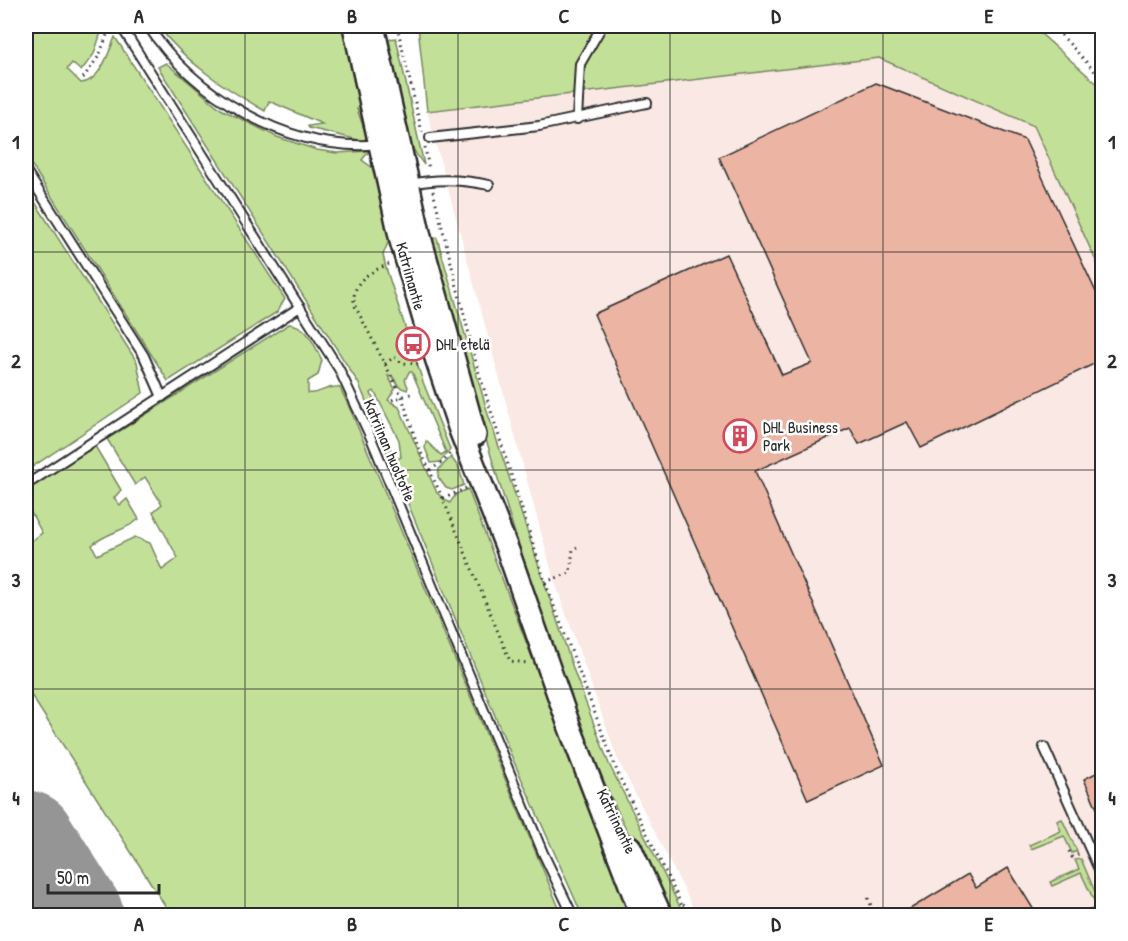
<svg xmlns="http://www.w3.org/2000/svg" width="1128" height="941" viewBox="0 0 1128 941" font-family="'Patrick Hand',sans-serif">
<rect width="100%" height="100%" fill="#fff"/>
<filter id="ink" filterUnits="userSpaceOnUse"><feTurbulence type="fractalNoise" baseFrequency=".0167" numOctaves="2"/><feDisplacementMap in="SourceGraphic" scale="12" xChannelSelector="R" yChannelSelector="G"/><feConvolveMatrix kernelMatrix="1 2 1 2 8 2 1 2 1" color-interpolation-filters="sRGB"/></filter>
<g filter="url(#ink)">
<path fill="#f9e8e3" d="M 879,58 L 1034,126 L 1102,274 L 1102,915 L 697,915 L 618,760 L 554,580 L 427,111 Z"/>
<g fill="#c3e098" stroke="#778662" stroke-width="1.5" fill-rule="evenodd">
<path d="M 26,26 L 103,26 L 94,54 L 81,71 L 72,63 L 67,69 L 81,83 C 100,82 109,52 115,37 L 285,299 L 277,312 L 168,381 L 26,156 Z"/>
<path d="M 158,26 L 345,26 L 362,111 L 357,109 L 367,137 L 363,141 L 309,128 L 308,126 L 322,124 L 269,101 L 265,111 C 225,88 186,63 158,26 Z"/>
<path d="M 418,26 L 1032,26 L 1102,88 L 1102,274 L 1034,126 L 879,58 L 427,111 Z"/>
<path d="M 396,38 L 424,165 C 395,130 394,82 389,39 Z"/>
<path d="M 166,63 L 221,109 L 277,137 L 317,150 L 337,153 L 369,151 L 362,160 L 373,168 L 376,175 L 391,235 L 383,255 L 386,268 L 423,382 L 450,449 L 440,462 L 431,463 L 425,448 L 426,441 L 441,455 L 446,452 L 412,372 L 409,372 L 405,380 L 408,387 L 407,390 L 399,387 L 393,377 L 388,376 L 395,389 L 388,400 L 399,407 L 437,493 L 450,503 L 456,494 L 468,489 L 536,668 L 638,915 L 582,915 L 514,762 L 359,384 L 158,67 ZM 374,391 L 399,440 L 401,457 L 397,459 L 391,450 L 371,393 Z"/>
<path d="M 26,188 L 137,362 L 143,393 L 26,471 Z"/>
<path d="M 437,238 L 488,414 L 575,674 L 609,764 L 684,915 L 670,915 C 647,870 622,824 602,777 C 582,732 567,686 551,640 C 504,508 466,375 430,239 Z"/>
<path d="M 289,324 C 308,325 314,345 322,360 L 318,375 L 308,381 L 308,393 C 320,395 328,384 340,388 L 351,411 L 562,915 L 171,915 L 26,687 L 26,545 L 42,533 L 26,503 L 26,490 L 95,446 L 121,490 L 114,498 L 120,505 L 127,499 L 139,519 C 127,530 106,533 92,545 L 97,555 L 135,537 L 150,543 L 162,570 L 178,558 L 153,512 L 162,504 L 145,477 L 135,485 L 107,439 Z"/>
<path d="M 451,457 L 459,468 L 464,485 L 452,490 L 446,488 L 438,477 L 439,469 Z"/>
<path d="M 1062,819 L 1077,851 L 1072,853 L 1064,836 L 1031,849 L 1029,845 L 1061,831 L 1057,821 Z"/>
<path d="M 1081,859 L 1102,908 L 1102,915 L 1098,911 L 1089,915 L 1079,915 L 1097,907 L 1081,873 L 1052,886 L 1050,882 L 1079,869 L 1075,860 Z"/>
</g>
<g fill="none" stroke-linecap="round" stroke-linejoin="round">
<path stroke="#959595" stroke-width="99" d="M 26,840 L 74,916"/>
</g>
<g fill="#ecb4a3" stroke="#2b2b2b" stroke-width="1.5">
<path d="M 876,83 L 1025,140 L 1102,305 L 1102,360 L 921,448 L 907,422 L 859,444 L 850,428 L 755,471 L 884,765 L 808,800 L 594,314 L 726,254 L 782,375 L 812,363 L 719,157 Z"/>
<path d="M 1102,770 L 1102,820 L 1084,779 Z"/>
<path d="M 1008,868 L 1037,915 L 900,915 L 968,874 L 976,888 Z"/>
</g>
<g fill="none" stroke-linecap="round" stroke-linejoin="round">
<defs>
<g id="service">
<path d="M 121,26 L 339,369 L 371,438 L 543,853 L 573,916"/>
<path d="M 148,26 C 194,95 283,148 368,145"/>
<path d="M 577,119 L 580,64 L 602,26"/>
<path d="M 430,138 L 539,126 L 647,103"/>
<path d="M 26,171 L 144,356 L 162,397"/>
<path d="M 410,184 C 438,178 462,179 489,185"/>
<path d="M 26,485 L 300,307"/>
<path d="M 1044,747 L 1102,876"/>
</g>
<g id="secondary">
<path d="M 354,26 L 401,241 L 431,343 L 460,430 L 508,551 L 570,728 L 642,916"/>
<path d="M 373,26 L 420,237 L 475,435"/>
<path d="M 630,847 L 661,916"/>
</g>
</defs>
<use href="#service" stroke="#2b2b2b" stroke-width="12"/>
<use href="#secondary" stroke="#2b2b2b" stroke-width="26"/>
<g stroke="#2b2b2b" stroke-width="3" stroke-dasharray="1.5 4.5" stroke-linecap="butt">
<path d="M 397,26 L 422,132"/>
<path d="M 1053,26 L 1102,79"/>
<path d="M 83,78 L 99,56 L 110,27"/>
<path d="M 425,147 L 429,170"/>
<path d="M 433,191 L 478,370 L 545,582 L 618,774 L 687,916"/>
<path d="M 389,264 C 370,272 352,280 354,304 L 402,397 L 417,444 L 443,499 L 510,661 L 528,663"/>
<path d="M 385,364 L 394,357 L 402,363 L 420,364"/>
<path d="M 392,400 L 413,393"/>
<path d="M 430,470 L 444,461 L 451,452"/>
<path d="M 443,499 L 466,488"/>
<path d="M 545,582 L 570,573 L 573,549 L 577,547"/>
<path d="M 1069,851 L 1072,857 L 1082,853"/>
<path d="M 868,898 L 875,916"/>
<path d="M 683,905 L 704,916"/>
</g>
<use href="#service" stroke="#fff" stroke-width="8"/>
<use href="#secondary" stroke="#fff" stroke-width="21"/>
</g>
</g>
<path fill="none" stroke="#2b2b2b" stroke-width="1.5" stroke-opacity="0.55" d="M 245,26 L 245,916M 458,26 L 458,916M 670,26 L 670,916M 883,26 L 883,916M 26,252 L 1102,252M 26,470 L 1102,470M 26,689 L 1102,689"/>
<defs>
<symbol id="bus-ring" viewBox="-11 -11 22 22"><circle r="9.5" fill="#fff" stroke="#d1495b" stroke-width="1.5"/><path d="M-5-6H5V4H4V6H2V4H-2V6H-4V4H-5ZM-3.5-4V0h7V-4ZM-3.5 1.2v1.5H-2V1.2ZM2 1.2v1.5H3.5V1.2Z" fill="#d1495b"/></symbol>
<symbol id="building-ring" viewBox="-11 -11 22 22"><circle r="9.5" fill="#fff" stroke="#d1495b" stroke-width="1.5"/><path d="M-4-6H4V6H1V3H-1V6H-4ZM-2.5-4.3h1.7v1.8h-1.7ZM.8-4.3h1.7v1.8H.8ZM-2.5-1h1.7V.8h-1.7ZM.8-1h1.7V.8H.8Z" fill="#d1495b"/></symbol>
</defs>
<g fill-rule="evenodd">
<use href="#bus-ring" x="394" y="325" width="38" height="38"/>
<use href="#building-ring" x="721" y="417" width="38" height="38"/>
</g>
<g text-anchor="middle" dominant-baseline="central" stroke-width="5" stroke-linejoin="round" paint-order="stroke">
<g font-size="16" fill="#2b2b2b" stroke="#fff">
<text transform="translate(411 276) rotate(74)">Katriinantie</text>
<text transform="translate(390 450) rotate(67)">Katriinan huoltotie</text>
<text transform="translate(617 821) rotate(64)">Katriinantie</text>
</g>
<g font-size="16" fill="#2b2b2b" stroke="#fff" text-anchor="start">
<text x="436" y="344">DHL etelä</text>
<text x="763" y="427">DHL Business<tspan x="763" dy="18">Park</tspan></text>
</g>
</g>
<rect width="1128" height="941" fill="none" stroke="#fff" stroke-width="66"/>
<path d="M48 884v9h111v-9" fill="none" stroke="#2b2b2b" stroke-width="3"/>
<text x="57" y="884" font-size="18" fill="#2b2b2b" stroke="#ffffff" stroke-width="4.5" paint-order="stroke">50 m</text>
<rect x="33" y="33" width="1062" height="875" fill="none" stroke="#2b2b2b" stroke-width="2"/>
<g font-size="20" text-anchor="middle" font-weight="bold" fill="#2b2b2b">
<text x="139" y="23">A</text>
<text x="352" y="23">B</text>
<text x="564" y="23">C</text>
<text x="776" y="23">D</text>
<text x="989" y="23">E</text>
<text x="16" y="149">1</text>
<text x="1112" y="149">1</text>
<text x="16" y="368">2</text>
<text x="1112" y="368">2</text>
<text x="16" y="587">3</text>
<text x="1112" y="587">3</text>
<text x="16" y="805">4</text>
<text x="1112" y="805">4</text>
<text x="139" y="931">A</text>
<text x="352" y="931">B</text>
<text x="564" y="931">C</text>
<text x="776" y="931">D</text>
<text x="989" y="931">E</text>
</g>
</svg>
